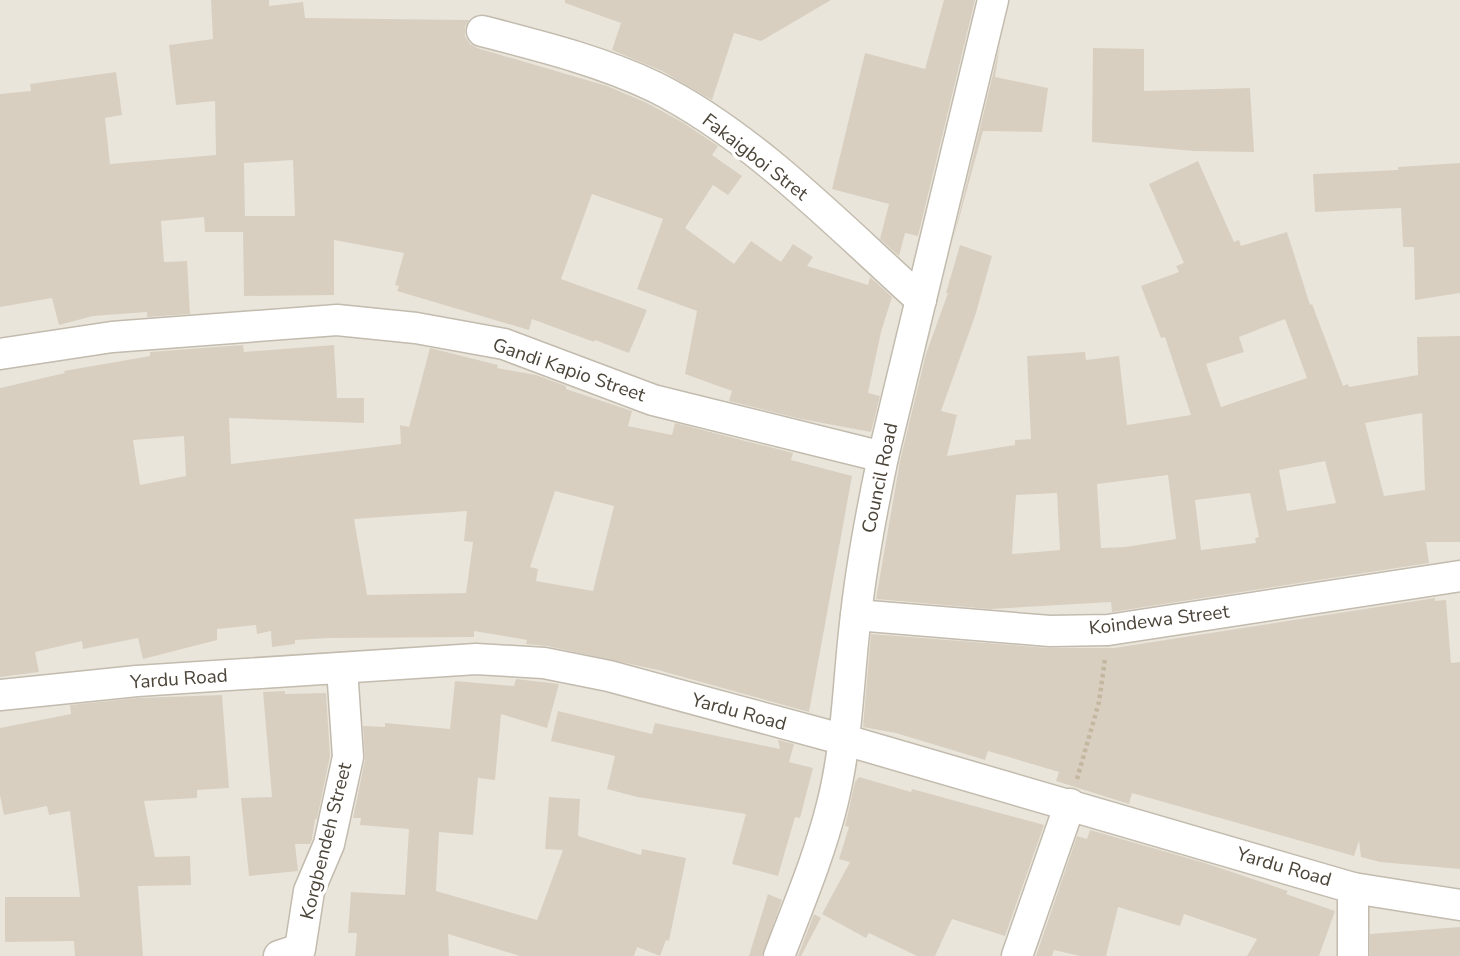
<svg xmlns="http://www.w3.org/2000/svg" width="1460" height="956" viewBox="0 0 1460 956" font-family="'Nunito Sans',sans-serif">
<rect width="100%" height="100%" fill="#f6f3ec"/>
<rect fill="#eae5da" x="0" y="0" width="1460" height="956"/>
<g fill="#d8cfc1" fill-rule="evenodd">
<path d="M 211,0 L 269,0 L 269,6 L 303,2 L 305,18 L 469,20 L 465,27 L 465,36 L 470,44 L 477,48 L 607,86 L 647,103 L 682,122 L 718,146 L 712,155 L 742,176 L 728,195 L 713,185 L 685,228 L 734,264 L 751,241 L 781,262 L 793,244 L 813,257 L 807,266 L 868,285 L 870,277 L 892,297 L 881,332 L 868,393 L 880,396 L 871,432 L 801,419 L 729,401 L 732,391 L 685,374 L 697,311 L 637,289 L 663,219 L 592,194 L 561,279 L 647,310 L 629,353 L 595,340 L 594,342 L 532,319 L 529,330 L 397,291 L 399,286 L 395,285 L 404,253 L 334,240 L 334,295 L 244,296 L 243,232 L 205,232 L 204,217 L 161,221 L 164,262 L 187,261 L 190,314 L 147,317 L 147,312 L 93,316 L 59,325 L 52,298 L 0,307 L 0,94 L 31,91 L 30,84 L 116,72 L 122,115 L 105,118 L 110,164 L 216,155 L 215,101 L 176,105 L 169,45 L 213,39 ZM 293,160 L 295,216 L 245,216 L 244,163 Z"/>
<path d="M 565,0 L 831,0 L 761,41 L 734,33 L 712,100 L 662,71 L 612,50 L 621,23 L 565,3 Z"/>
<path d="M 944,0 L 975,0 L 918,236 L 905,233 L 899,256 L 880,239 L 889,204 L 832,189 L 865,53 L 925,69 Z"/>
<path d="M 1000,45 L 995,77 L 1048,88 L 1042,132 L 983,131 L 952,244 Z"/>
<path d="M 1093,48 L 1144,49 L 1144,91 L 1250,88 L 1254,152 L 1194,151 L 1092,142 Z"/>
<path d="M 1198,161 L 1234,242 L 1239,240 L 1241,246 L 1287,232 L 1310,305 L 1312,304 L 1343,386 L 1348,384 L 1349,387 L 1418,375 L 1417,337 L 1460,336 L 1460,542 L 1426,542 L 1429,563 L 1112,612 L 1111,602 L 990,609 L 876,599 L 900,461 L 926,354 L 948,293 L 946,293 L 960,245 L 992,256 L 975,316 L 941,411 L 957,415 L 947,456 L 1015,445 L 1015,440 L 1031,439 L 1027,356 L 1085,352 L 1086,360 L 1119,356 L 1127,425 L 1191,415 L 1165,337 L 1161,338 L 1141,286 L 1179,272 L 1176,266 L 1184,263 L 1149,184 ZM 1285,319 L 1307,378 L 1221,407 L 1206,364 L 1244,352 L 1239,337 ZM 1422,413 L 1425,490 L 1384,496 L 1365,423 ZM 1325,461 L 1336,503 L 1287,511 L 1279,470 ZM 1168,475 L 1176,539 L 1125,547 L 1101,548 L 1097,484 ZM 1057,493 L 1060,550 L 1012,554 L 1016,495 ZM 1250,493 L 1259,537 L 1255,538 L 1256,543 L 1201,550 L 1195,500 Z"/>
<path d="M 1460,163 L 1460,293 L 1415,300 L 1414,247 L 1403,247 L 1401,208 L 1315,212 L 1313,174 L 1398,170 L 1398,167 Z"/>
<path d="M 243,345 L 244,352 L 334,345 L 337,398 L 364,398 L 364,423 L 229,418 L 231,464 L 401,444 L 400,425 L 409,427 L 430,348 L 498,365 L 497,368 L 536,375 L 566,386 L 566,389 L 632,411 L 628,426 L 672,435 L 675,423 L 793,453 L 791,460 L 852,476 L 809,712 L 658,670 L 547,646 L 526,644 L 527,640 L 474,631 L 474,637 L 329,638 L 295,640 L 295,644 L 272,647 L 271,631 L 257,634 L 256,625 L 217,629 L 217,640 L 143,659 L 138,638 L 83,649 L 82,641 L 35,652 L 39,672 L 0,677 L 0,388 L 65,373 L 64,371 L 150,356 L 150,352 ZM 184,436 L 186,476 L 140,485 L 133,440 ZM 555,491 L 614,506 L 593,591 L 536,581 L 538,569 L 530,567 ZM 467,511 L 464,541 L 473,542 L 466,593 L 367,595 L 354,519 Z"/>
<path d="M 1435,598 L 1435,601 L 1446,600 L 1451,663 L 1460,662 L 1460,869 L 1380,862 L 1361,857 L 1359,841 L 1354,856 L 1132,793 L 1129,804 L 1056,781 L 1059,772 L 988,751 L 985,760 L 896,733 L 863,727 L 871,634 L 1049,648 L 1114,648 Z"/>
<path d="M 516,679 L 559,684 L 547,728 L 501,714 L 495,780 L 478,778 L 473,835 L 439,832 L 436,891 L 537,920 L 563,850 L 545,849 L 549,797 L 580,799 L 578,836 L 641,855 L 642,849 L 686,858 L 669,941 L 666,940 L 660,956 L 637,947 L 634,956 L 520,956 L 448,934 L 449,956 L 355,956 L 357,933 L 348,933 L 351,892 L 405,895 L 409,829 L 360,825 L 361,818 L 353,818 L 365,760 L 363,726 L 385,727 L 385,723 L 450,729 L 455,681 L 514,686 Z"/>
<path d="M 285,691 L 285,694 L 326,693 L 330,756 L 317,819 L 315,819 L 312,839 L 310,844 L 295,844 L 298,871 L 249,876 L 241,798 L 272,797 L 263,692 Z"/>
<path d="M 222,695 L 229,788 L 197,790 L 197,798 L 144,801 L 155,857 L 190,856 L 191,885 L 138,886 L 143,956 L 75,956 L 74,941 L 5,942 L 5,897 L 80,897 L 70,811 L 49,815 L 47,806 L 4,815 L 0,795 L 0,728 L 71,714 L 70,705 L 138,698 Z"/>
<path d="M 558,711 L 652,734 L 655,723 L 780,749 L 778,740 L 794,744 L 789,762 L 813,768 L 800,818 L 795,817 L 778,876 L 732,864 L 746,814 L 637,797 L 607,789 L 615,756 L 551,741 Z"/>
<path d="M 859,777 L 911,792 L 912,789 L 1044,825 L 1005,936 L 952,919 L 935,956 L 917,956 L 869,933 L 866,938 L 822,914 L 850,862 L 839,859 L 849,827 L 845,826 L 855,782 Z"/>
<path d="M 1090,830 L 1205,863 L 1288,891 L 1286,894 L 1335,911 L 1319,956 L 1247,956 L 1257,939 L 1184,914 L 1180,926 L 1118,907 L 1106,956 L 1080,956 L 1054,950 L 1052,956 L 1036,956 L 1077,836 L 1087,839 Z"/>
<path d="M 768,894 L 782,900 L 762,956 L 749,956 Z"/>
<path d="M 814,914 L 821,918 L 801,956 L 798,956 Z"/>
<path d="M 1460,927 L 1460,956 L 1370,956 L 1370,934 Z"/>
</g>
<g fill="none" stroke-linecap="round" stroke-linejoin="round">
<defs>
<g id="minor">
<path d="M 482,31 C 540,46 601,61 655,87 C 753,136 840,227 921,300"/>
<path d="M 0,354 L 112,337 L 337,320 L 416,328 L 504,344 L 653,400 L 883,457"/>
<path d="M 856,615 L 1050,631 L 1108,630 L 1460,576"/>
<path d="M 0,695 L 137,681 L 476,659 L 544,663 L 609,676 L 845,740 L 1353,888 L 1460,905"/>
<path d="M 279,956 L 300,949 L 309,891 L 329,844 L 348,757 L 342,668"/>
<path d="M 779,956 C 798,906 819,857 832,805 C 848,742 848,678 856,615 C 862,561 872,509 883,457 L 993,0"/>
<path d="M 1017,956 L 1070,804"/>
<path d="M 1353,956 L 1353,888"/>
</g>
</defs>
<use href="#minor" stroke="#c2bbae" stroke-width="33"/>
<path stroke="#c4b79f" stroke-width="4.5" stroke-dasharray="3.5 3.5" stroke-linecap="butt" d="M 1077,779 L 1099,702 L 1105,659"/>
<use href="#minor" stroke="#fff" stroke-width="30"/>
</g>
<g text-anchor="middle" dominant-baseline="central" stroke-width="7" stroke-linejoin="round" paint-order="stroke">
<g font-size="19" fill="#4b4439" stroke="#fff">
<text transform="translate(755 157) rotate(38)">Fakaigboi Stret</text>
<text transform="translate(569 370) rotate(19)">Gandi Kapio Street</text>
<text transform="translate(880 478) rotate(-78)">Council Road</text>
<text transform="translate(1159 620) rotate(-7)">Koindewa Street</text>
<text transform="translate(179 679) rotate(-4)">Yardu Road</text>
<text transform="translate(739 712) rotate(15)">Yardu Road</text>
<text transform="translate(326 841) rotate(-76)">Korgbendeh Street</text>
<text transform="translate(1284 867) rotate(16)">Yardu Road</text>
</g>
</g>
</svg>
